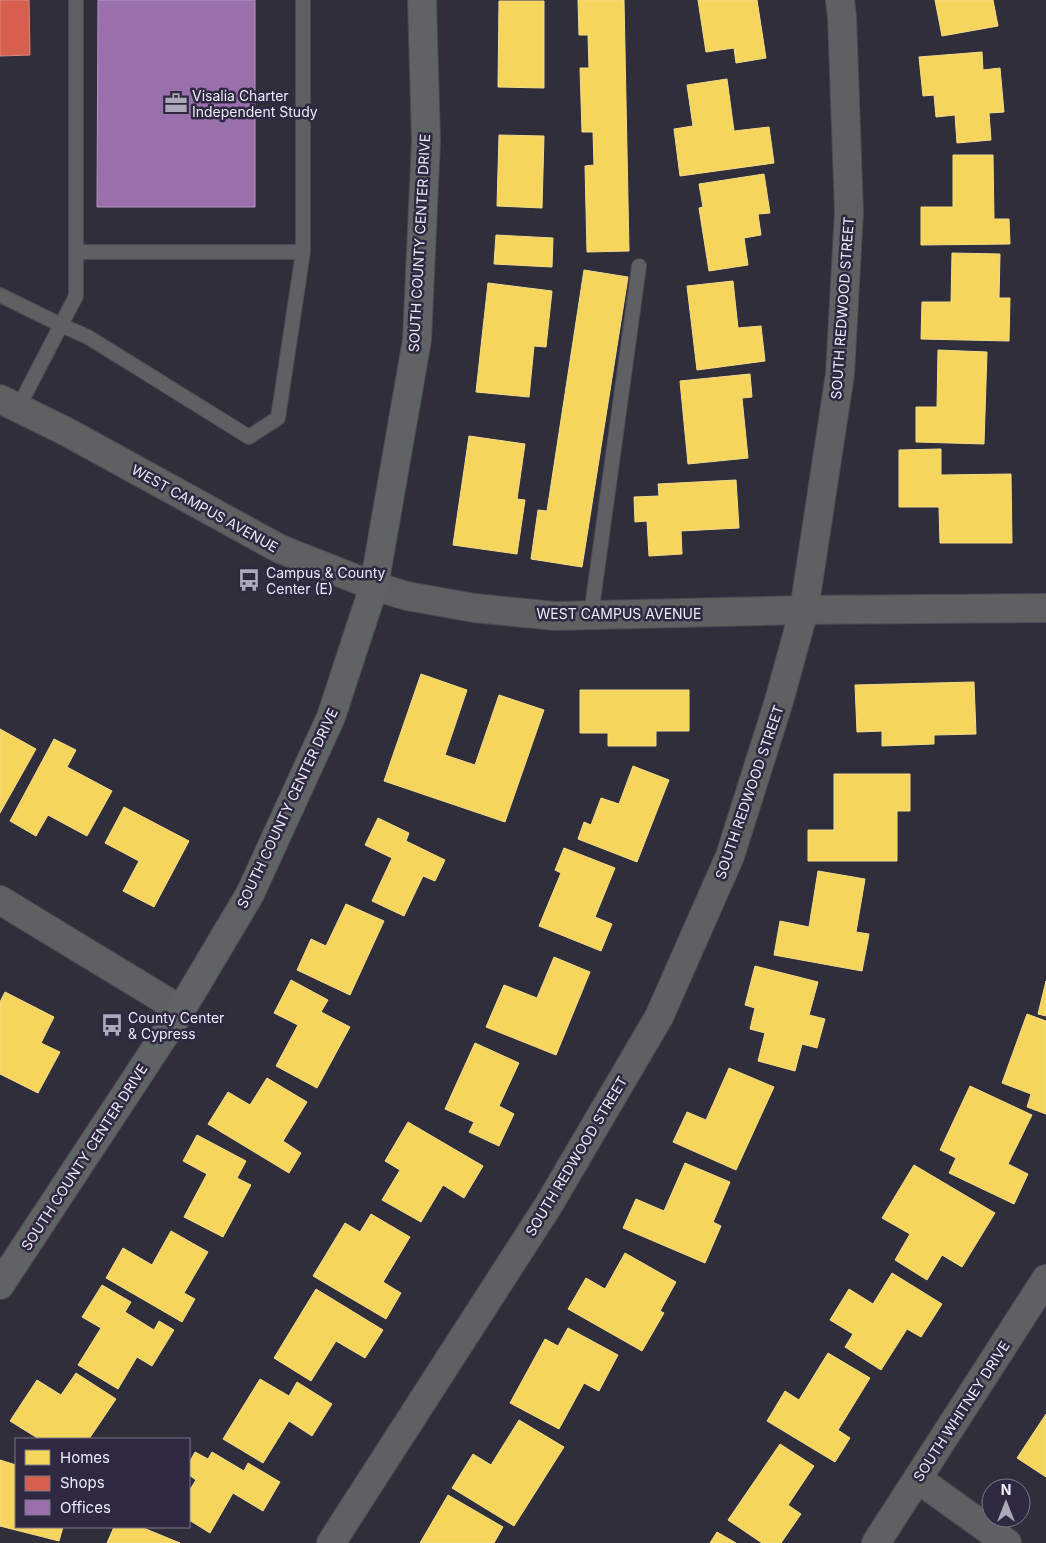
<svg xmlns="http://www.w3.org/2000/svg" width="1046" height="1543" viewBox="0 0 1046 1543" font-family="Inter,sans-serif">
<rect width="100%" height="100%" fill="#312e3b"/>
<g fill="#f6d55c" stroke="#f3dc8b">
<path d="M 578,0 L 624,0 L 629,251 L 587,252 L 585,166 L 594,165 L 593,132 L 582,132 L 580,68 L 589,68 L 588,35 L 579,35 Z"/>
<path d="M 698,0 L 757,0 L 766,58 L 736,63 L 734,48 L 706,52 Z"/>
<path d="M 935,0 L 993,0 L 998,26 L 942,36 Z"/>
<path d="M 499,1 L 544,1 L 544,88 L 498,87 Z"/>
<path d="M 982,52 L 983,70 L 1000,68 L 1004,112 L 989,113 L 991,140 L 957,143 L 955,115 L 936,117 L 934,95 L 923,96 L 919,57 Z"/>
<path d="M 727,79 L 734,131 L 769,127 L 774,163 L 680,176 L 674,129 L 693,126 L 687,85 Z"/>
<path d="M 499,135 L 544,136 L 542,208 L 497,206 Z"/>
<path d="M 953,155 L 993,155 L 994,219 L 1009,219 L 1010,244 L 921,245 L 921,207 L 953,207 Z"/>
<path d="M 764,174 L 770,213 L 758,214 L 761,235 L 744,238 L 748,265 L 709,271 L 699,208 L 703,207 L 699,184 Z"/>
<path d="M 496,235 L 553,238 L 552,267 L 494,264 Z"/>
<path d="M 952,253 L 1000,254 L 999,298 L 1010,298 L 1009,341 L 921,339 L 922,302 L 951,302 Z"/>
<path d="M 584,270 L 628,277 L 582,567 L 531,559 L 538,510 L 547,511 Z"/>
<path d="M 733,281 L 738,328 L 761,326 L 765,361 L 697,370 L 687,286 Z"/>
<path d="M 488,283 L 552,291 L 546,347 L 534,346 L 529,397 L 476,392 Z"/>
<path d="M 938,350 L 987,352 L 984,444 L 916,442 L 916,407 L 937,407 Z"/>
<path d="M 750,374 L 752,397 L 742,398 L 748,458 L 688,464 L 680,381 Z"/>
<path d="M 469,436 L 525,444 L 517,499 L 525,500 L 517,554 L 453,545 Z"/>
<path d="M 941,449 L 941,475 L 1011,474 L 1012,543 L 940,543 L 939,507 L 899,507 L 899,450 Z"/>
<path d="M 736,480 L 739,528 L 681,531 L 682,554 L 649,556 L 647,521 L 635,522 L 634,497 L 659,496 L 658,484 Z"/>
<path d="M 421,674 L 467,690 L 445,755 L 475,765 L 499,695 L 544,710 L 505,822 L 384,781 Z"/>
<path d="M 974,682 L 976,734 L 934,735 L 934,744 L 882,746 L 882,731 L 857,732 L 855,685 Z"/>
<path d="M 580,690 L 689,690 L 689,731 L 656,731 L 656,746 L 608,746 L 608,733 L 580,733 Z"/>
<path d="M 0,729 L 36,749 L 0,813 Z"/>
<path d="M 54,739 L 76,750 L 67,767 L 112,791 L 87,836 L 48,815 L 36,836 L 10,821 Z"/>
<path d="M 633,766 L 669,780 L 637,862 L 578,839 L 584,822 L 591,825 L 601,798 L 619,804 Z"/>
<path d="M 834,774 L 910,774 L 910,811 L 897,811 L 897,861 L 808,861 L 808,830 L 834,830 Z"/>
<path d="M 124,807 L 189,841 L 154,907 L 123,891 L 139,861 L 105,843 Z"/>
<path d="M 378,818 L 409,833 L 406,841 L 445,860 L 435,881 L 423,876 L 404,916 L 372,901 L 392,858 L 365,845 Z"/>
<path d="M 564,848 L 615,868 L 595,917 L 612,924 L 601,951 L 539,926 L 561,873 L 555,870 Z"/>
<path d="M 818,871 L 865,879 L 856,932 L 869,934 L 862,971 L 774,955 L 780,921 L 809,927 Z"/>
<path d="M 346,904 L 384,921 L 350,995 L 297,970 L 311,939 L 326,946 Z"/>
<path d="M 554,957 L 590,972 L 556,1055 L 486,1027 L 504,985 L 537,998 Z"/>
<path d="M 755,966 L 818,982 L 809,1015 L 825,1019 L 817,1048 L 802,1044 L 795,1071 L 758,1061 L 765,1033 L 750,1029 L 755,1008 L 745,1005 Z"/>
<path d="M 291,980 L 328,1000 L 321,1012 L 350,1027 L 317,1088 L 276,1066 L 298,1025 L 274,1013 Z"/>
<path d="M 1046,981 L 1046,1016 L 1038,1014 Z"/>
<path d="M 5,992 L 54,1017 L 41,1043 L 60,1052 L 38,1093 L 0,1074 L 0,1002 Z"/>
<path d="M 1027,1014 L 1046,1021 L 1046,1114 L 1027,1107 L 1031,1094 L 1002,1083 Z"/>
<path d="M 475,1043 L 519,1063 L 499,1106 L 514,1114 L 499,1146 L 469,1132 L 474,1122 L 445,1109 Z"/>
<path d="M 729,1068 L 774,1087 L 736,1170 L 673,1142 L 687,1112 L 706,1120 Z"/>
<path d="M 267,1078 L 307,1102 L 283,1141 L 301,1153 L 289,1173 L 208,1124 L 228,1092 L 250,1105 Z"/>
<path d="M 970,1086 L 1032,1115 L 1008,1164 L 1028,1174 L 1014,1204 L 949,1173 L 956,1158 L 940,1150 Z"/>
<path d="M 408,1122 L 483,1166 L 464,1198 L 443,1185 L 421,1222 L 382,1200 L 400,1170 L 385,1161 Z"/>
<path d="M 197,1135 L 246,1161 L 237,1178 L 251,1185 L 223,1237 L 184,1217 L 207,1174 L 183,1161 Z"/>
<path d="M 685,1163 L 730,1182 L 713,1222 L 721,1226 L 705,1263 L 623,1228 L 636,1199 L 664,1211 Z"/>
<path d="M 914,1165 L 995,1213 L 962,1267 L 942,1255 L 927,1280 L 895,1260 L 910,1234 L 882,1218 Z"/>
<path d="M 371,1214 L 410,1237 L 383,1282 L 401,1293 L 386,1319 L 313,1276 L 345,1223 L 360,1232 Z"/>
<path d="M 171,1231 L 208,1252 L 184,1293 L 195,1299 L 182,1322 L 106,1278 L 123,1248 L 152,1265 Z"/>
<path d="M 625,1253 L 676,1282 L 660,1311 L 664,1313 L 642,1351 L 568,1309 L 586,1278 L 605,1289 Z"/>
<path d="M 892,1273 L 942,1304 L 921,1337 L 907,1329 L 881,1370 L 845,1347 L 853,1334 L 830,1320 L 849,1289 L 873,1304 Z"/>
<path d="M 102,1285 L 131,1302 L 125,1312 L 154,1330 L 159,1321 L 174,1330 L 152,1366 L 137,1357 L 118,1389 L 78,1365 L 101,1328 L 82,1317 Z"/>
<path d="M 316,1289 L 383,1330 L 365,1358 L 336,1341 L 311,1381 L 274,1358 Z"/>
<path d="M 568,1328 L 618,1355 L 599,1391 L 584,1383 L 559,1429 L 510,1403 L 545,1339 L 558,1346 Z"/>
<path d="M 828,1353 L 870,1378 L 838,1430 L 850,1438 L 835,1462 L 767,1421 L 785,1391 L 799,1400 Z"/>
<path d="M 76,1373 L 116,1399 L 89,1439 L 39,1439 L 10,1421 L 37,1380 L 61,1395 Z"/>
<path d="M 260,1379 L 289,1396 L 297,1382 L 332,1404 L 312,1436 L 289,1421 L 263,1463 L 223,1439 Z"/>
<path d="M 1046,1414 L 1046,1477 L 1017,1458 Z"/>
<path d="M 519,1420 L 564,1447 L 514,1526 L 452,1488 L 473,1454 L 491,1465 Z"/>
<path d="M 780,1444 L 814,1466 L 788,1505 L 801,1514 L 781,1543 L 762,1543 L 728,1520 Z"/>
<path d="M 195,1452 L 208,1459 L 212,1452 L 244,1471 L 248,1463 L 280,1482 L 263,1511 L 233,1493 L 210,1533 L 189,1520 L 189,1491 L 196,1480 L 189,1475 L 189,1463 Z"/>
<path d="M 0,1460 L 16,1465 L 16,1527 L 63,1527 L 59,1541 L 0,1526 Z"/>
<path d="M 448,1495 L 503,1527 L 494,1543 L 420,1543 Z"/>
<path d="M 114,1527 L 141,1527 L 180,1543 L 107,1543 Z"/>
<path d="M 717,1532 L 736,1543 L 710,1543 Z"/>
</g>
<path fill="#d6604d" stroke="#dd8a81" d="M 0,0 L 29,0 L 30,55 L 0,56 Z"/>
<path fill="#9970ab" stroke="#b295c3" d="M 98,0 L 255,0 L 255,207 L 97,207 Z"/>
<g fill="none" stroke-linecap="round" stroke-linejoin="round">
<defs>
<g id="lane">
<path d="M 76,0 L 76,296 L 61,325 L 88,337 L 249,437 L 278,418 L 303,252 L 303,0"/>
<path d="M 77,252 L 303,252"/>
<path d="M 0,295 L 61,325 L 18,408"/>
<path d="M 591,615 L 639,266"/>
</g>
<g id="street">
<path d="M 0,399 L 67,432 L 280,549 L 374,586 L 407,596 L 474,608 L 555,616 L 804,610 L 1046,608"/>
<path d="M 0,900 L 181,1010"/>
<path d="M 918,1479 L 1007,1543"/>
<path d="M 331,1543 L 548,1206 L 659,1017 L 730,856 L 779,701 L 804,610 L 840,374 L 849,212 L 842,17 L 840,0"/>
<path d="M 876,1543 L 1046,1279"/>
</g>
<path id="secondary" d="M 0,1285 L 181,1010 L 250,894 L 331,717 L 374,586 L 417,340 L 426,141 L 422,0"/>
</defs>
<use href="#lane" stroke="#4c4955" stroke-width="16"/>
<use href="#street" stroke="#4c4955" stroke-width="30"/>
<use href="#secondary" stroke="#4c4955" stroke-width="30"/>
<use href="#lane" stroke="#5e6062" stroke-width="14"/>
<use href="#street" stroke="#5e6062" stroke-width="28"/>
<use href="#secondary" stroke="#5f6364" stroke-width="28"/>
</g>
<defs>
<symbol id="office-bare" viewBox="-9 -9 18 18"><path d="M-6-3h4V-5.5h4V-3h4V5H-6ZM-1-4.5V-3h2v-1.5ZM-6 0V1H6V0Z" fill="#aba9b7" stroke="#2e2940" stroke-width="2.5" paint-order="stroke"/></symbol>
<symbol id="bus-bare" viewBox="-9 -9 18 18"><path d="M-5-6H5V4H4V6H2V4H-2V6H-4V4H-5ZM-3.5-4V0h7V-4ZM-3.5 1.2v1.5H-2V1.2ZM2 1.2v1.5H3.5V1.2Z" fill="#aba9b7" stroke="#2e2940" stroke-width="2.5" paint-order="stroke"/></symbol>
</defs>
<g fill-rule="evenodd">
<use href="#office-bare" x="160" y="87" width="32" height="32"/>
<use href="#bus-bare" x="233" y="564" width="32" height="32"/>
<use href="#bus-bare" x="96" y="1009" width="32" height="32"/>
</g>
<g text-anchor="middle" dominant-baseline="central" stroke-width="5" stroke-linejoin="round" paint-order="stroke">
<g font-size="14" fill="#edebfa" stroke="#2e2940" text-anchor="start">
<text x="192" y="95">Visalia Charter<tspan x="192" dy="16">Independent Study</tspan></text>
<text x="266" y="572">Campus &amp; County<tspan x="266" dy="16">Center (E)</tspan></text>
<text x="128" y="1017">County Center<tspan x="128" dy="16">&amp; Cypress</tspan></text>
</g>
<g font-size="14" fill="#edebfa" stroke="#2e2940">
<text transform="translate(419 243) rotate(-87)">SOUTH COUNTY CENTER DRIVE</text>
<text transform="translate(842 308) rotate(-86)">SOUTH REDWOOD STREET</text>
<text transform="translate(205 508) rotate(29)">WEST CAMPUS AVENUE</text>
<text x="619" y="613">WEST CAMPUS AVENUE</text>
<text transform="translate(749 792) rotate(-71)">SOUTH REDWOOD STREET</text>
<text transform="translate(287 808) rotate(-65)">SOUTH COUNTY CENTER DRIVE</text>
<text transform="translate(576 1156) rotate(-59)">SOUTH REDWOOD STREET</text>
<text transform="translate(84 1157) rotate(-57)">SOUTH COUNTY CENTER DRIVE</text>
<text transform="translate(961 1411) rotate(-57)">SOUTH WHITNEY DRIVE</text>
</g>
</g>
<rect x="15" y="1438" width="175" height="90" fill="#2e2940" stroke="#7a778a"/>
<rect x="25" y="1450" width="25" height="15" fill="#f6d55c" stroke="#7a778a"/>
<text x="60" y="1463" font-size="15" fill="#edebfa">Homes</text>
<rect x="25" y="1476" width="25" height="15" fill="#d6604d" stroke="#7a778a"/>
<text x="60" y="1488" font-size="15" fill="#edebfa">Shops</text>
<rect x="25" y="1500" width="25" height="15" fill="#9970ab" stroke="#7a778a"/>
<text x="60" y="1513" font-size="15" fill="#edebfa">Offices</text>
<g transform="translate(1006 1503)"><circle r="24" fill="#2e2940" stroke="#7a778a"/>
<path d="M0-4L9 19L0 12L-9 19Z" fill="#aba9b7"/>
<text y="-8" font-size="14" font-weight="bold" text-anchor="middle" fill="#edebfa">N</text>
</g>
</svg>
